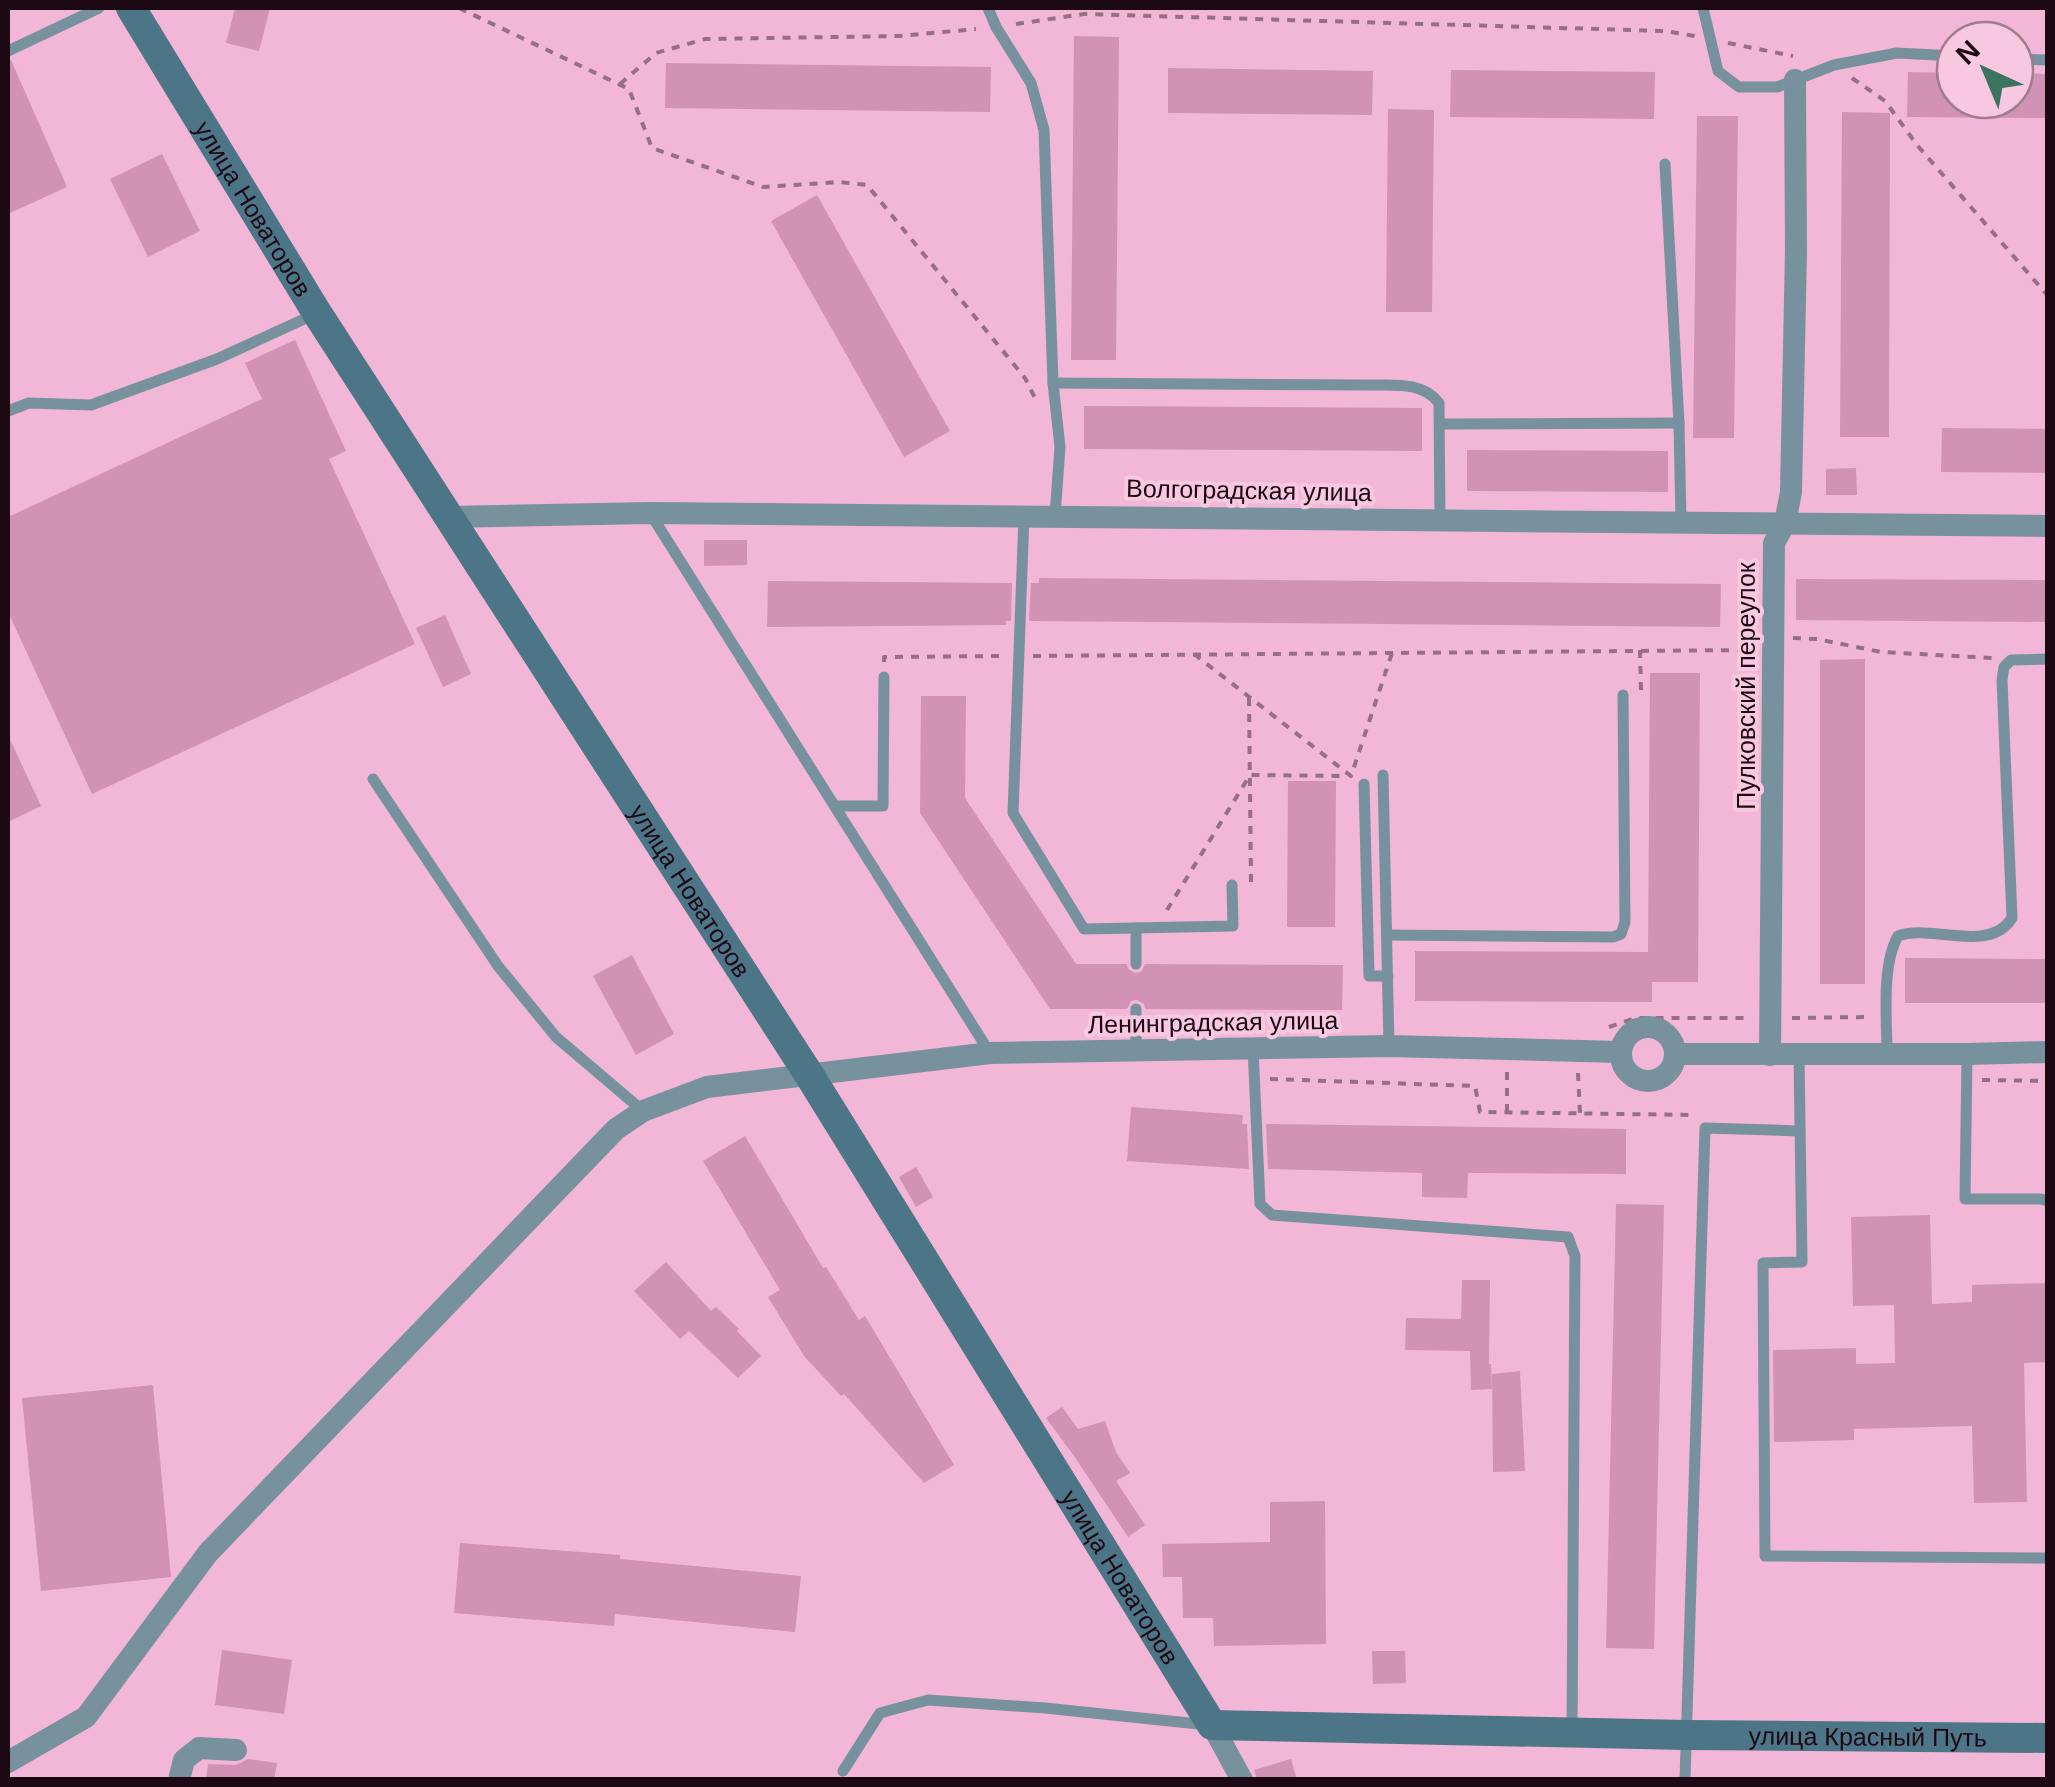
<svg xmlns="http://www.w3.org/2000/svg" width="2055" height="1787" viewBox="0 0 2055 1787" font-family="Arial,sans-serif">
<rect width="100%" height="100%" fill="#f2b7d6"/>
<g fill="#d192b3">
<path d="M 235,8 L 270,8 L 259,51 L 226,43 Z"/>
<path d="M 1074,36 L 1119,37 L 1116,360 L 1071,360 Z"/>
<path d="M 8,60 L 11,60 L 67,187 L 8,214 Z"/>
<path d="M 666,63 L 991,67 L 990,112 L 665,108 Z"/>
<path d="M 1168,68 L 1373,71 L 1372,115 L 1168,113 Z"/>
<path d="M 1451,70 L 1655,72 L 1654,119 L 1450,117 Z"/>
<path d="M 1908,72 L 1955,73 L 1955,100 L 2015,100 L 2015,73 L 2048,74 L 2048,118 L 1907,117 Z"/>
<path d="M 1388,109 L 1434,110 L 1432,312 L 1386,312 Z"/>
<path d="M 1842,112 L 1890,113 L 1889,437 L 1840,437 Z"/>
<path d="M 1697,116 L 1738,116 L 1734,438 L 1693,438 Z"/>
<path d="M 162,154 L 200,231 L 148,257 L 110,179 Z"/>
<path d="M 817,195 L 950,431 L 904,457 L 771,221 Z"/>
<path d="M 295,340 L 346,451 L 329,459 L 415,644 L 92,794 L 8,612 L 8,517 L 262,399 L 245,363 Z"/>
<path d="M 1084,406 L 1422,408 L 1422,451 L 1084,449 Z"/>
<path d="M 1942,428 L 2048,429 L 2048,473 L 1941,472 Z"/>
<path d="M 1467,450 L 1668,451 L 1668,492 L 1467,491 Z"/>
<path d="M 1856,468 L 1857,495 L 1826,495 L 1826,469 Z"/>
<path d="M 704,540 L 747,540 L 747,565 L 704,566 Z"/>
<path d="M 1039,578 L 1721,584 L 1720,627 L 1029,621 L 1031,583 L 1039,583 Z"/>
<path d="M 1796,579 L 2048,580 L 2048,622 L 1796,620 Z"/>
<path d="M 768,581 L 1012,583 L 1011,621 L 1006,621 L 1006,625 L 767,627 Z"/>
<path d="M 445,615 L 471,674 L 443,687 L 416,628 Z"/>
<path d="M 1865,659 L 1865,984 L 1820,984 L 1820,660 Z"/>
<path d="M 1650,673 L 1700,673 L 1698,982 L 1652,982 L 1652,1002 L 1415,1001 L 1415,951 L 1648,952 Z"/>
<path d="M 921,696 L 966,696 L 965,798 L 1076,964 L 1127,964 L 1128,969 L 1135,973 L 1141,972 L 1145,964 L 1343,965 L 1342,1010 L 1145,1009 L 1144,1004 L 1137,1000 L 1131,1001 L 1127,1009 L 1050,1009 L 920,813 Z"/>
<path d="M 8,735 L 41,806 L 8,822 Z"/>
<path d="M 1288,781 L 1336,781 L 1335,927 L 1287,927 Z"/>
<path d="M 632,955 L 674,1034 L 636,1055 L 593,976 Z"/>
<path d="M 1905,958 L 2048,959 L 2048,1003 L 1905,1003 Z"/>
<path d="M 1131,1107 L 1243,1115 L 1242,1124 L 1247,1124 L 1249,1169 L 1127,1161 Z"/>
<path d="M 1266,1124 L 1626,1129 L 1626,1174 L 1468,1173 L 1467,1198 L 1422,1197 L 1422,1173 L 1268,1169 Z"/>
<path d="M 745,1136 L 823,1268 L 826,1267 L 859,1320 L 865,1316 L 954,1465 L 924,1483 L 844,1394 L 841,1396 L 804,1356 L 768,1297 L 780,1290 L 703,1161 Z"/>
<path d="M 916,1167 L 933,1197 L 916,1207 L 899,1177 Z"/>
<path d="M 1616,1204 L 1664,1205 L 1654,1649 L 1606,1648 Z"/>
<path d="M 1930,1215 L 1932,1304 L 1972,1302 L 1972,1285 L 2048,1283 L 2048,1362 L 2024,1363 L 2027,1502 L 1974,1503 L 1972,1426 L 1854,1429 L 1854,1440 L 1774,1442 L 1773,1350 L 1856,1348 L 1856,1364 L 1895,1363 L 1894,1305 L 1853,1306 L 1851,1217 Z"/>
<path d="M 666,1262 L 711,1311 L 716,1307 L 739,1329 L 737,1331 L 761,1356 L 738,1378 L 689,1331 L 680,1339 L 634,1291 Z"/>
<path d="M 1462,1280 L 1490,1280 L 1489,1364 L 1491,1364 L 1492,1389 L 1471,1390 L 1470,1351 L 1405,1350 L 1406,1318 L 1461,1319 Z"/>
<path d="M 1520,1371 L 1525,1471 L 1493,1472 L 1492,1374 Z"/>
<path d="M 153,1385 L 171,1577 L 41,1591 L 22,1398 Z"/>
<path d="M 1062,1407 L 1078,1429 L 1105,1421 L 1116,1452 L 1130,1473 L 1116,1481 L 1145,1525 L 1128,1537 L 1074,1456 L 1046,1418 Z"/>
<path d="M 1325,1501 L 1326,1644 L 1214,1646 L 1213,1618 L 1183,1618 L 1182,1577 L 1163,1577 L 1162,1544 L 1270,1542 L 1270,1502 Z"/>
<path d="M 460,1543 L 620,1555 L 620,1559 L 801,1576 L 795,1632 L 615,1614 L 614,1626 L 454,1613 Z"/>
<path d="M 222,1650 L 292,1660 L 284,1714 L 215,1705 Z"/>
<path d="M 1372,1651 L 1405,1651 L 1406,1683 L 1373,1684 Z"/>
<path d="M 248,1759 L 277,1763 L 274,1780 L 206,1780 L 208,1764 L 236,1765 Z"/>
<path d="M 1291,1759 L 1297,1780 L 1257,1780 L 1254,1770 Z"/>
</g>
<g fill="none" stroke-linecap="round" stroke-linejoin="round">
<g stroke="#986e84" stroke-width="4" stroke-dasharray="8 8" stroke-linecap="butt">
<path d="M 459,8 L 629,89 L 652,148 L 763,187 L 839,182 L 867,185 L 1025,378 L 1035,398"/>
<path d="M 1016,24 L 1084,14 L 1665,31 L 1695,36"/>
<path d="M 1728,43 L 1793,56"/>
<path d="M 1852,78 L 1885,101 L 1917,145 L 2048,296"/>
<path d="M 620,84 L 656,53 L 705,39 L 900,36 L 976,29"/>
<path d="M 1793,638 L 1817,639 L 1881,652 L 1992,658"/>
<path d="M 1640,650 L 1641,691"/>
<path d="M 1194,654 L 1351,776 L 1392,653"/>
<path d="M 1033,656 L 1749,650"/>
<path d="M 884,662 L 884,657 L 1004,656"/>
<path d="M 1249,698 L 1251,883"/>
<path d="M 1167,910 L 1250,775 L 1347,776"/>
<path d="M 1792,1018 L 1868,1017"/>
<path d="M 1609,1027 L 1635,1018 L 1748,1018"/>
<path d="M 1507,1072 L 1507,1112"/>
<path d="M 1578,1073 L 1580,1113"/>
<path d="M 1270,1079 L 1475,1086 L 1480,1112 L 1695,1115"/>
<path d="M 1982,1080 L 2048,1081"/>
</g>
<g stroke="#77929e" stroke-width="11">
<path d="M 988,8 L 996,27 L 1031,83 L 1044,130 L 1053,383 L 1060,447 L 1055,516"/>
<path d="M 1703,8 L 1718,71 L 1739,87 L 1777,87 L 1834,65 L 1897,53 L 1955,56"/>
<path d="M 8,51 L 99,8"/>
<path d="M 2015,59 L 2048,60"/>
<path d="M 1665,164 L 1679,423 L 1681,521"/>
<path d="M 1053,383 L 1364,385 C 1389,386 1422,380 1439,403 L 1440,520"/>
<path d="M 8,411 L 29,403 L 91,405 L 217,359 L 313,315"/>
<path d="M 1440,424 L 1679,423"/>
<path d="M 650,513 L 990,1053"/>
<path d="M 1024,516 L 1013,813 L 1084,929 L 1233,926 L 1232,885"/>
<path d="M 1383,775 L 1389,1046"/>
<path d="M 373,779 L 498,966 L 556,1037 L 643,1111"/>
<path d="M 1364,784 L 1369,976 L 1388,976"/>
<path d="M 835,806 L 883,806 L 884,677"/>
<path d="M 1136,928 L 1136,964"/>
<path d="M 1387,935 L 1613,937 L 1621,934 L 1625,922 L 1623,695"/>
<path d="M 1136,1009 L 1136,1050"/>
<path d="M 1253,1048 L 1260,1204 L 1272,1215 L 1568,1237 L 1575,1256 L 1572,1732"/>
<path d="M 1967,1054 L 1965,1199 L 2041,1199 L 2048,1201"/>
<path d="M 1799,1055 L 1802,1262 L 1763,1263 L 1765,1556 L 2048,1558"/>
<path d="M 1887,1055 C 1887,1021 1881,966 1898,936 C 1929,923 1989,955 2012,918 L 2002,680 L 2004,667 L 2011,660 L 2048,659"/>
<path d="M 843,1771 L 880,1713 L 928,1700 L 1045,1708 L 1208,1725"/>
<path d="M 1685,1780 L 1705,1128 L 1800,1131"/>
</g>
<g stroke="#77929e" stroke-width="22">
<path d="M 449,517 L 650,513 L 2048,526"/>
<circle cx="1648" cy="1054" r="27"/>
<path d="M 1676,1054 L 1967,1054 L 2048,1052"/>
<path d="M 1770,1055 L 1774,543 L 1785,523 L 1791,492 L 1796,251 L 1795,80"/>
<path d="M 1212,1725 L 1242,1780"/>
<path d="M 8,1762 L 86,1717 L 208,1553 L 616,1129 L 643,1111 L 707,1087 L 990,1053 L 1389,1046 L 1620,1052"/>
<path d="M 179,1780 L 184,1760 L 199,1748 L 236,1750"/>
</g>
<path stroke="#4c7587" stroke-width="30" id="s1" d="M 131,8 L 317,313 L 808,1073 L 1212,1725 L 1686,1735 L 2048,1738"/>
</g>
<g text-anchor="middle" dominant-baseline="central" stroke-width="8" stroke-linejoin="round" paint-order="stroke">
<g font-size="25" fill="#1d0914" stroke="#f8c8e1">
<text stroke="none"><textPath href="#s1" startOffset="235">улица Новаторов</textPath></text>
<text transform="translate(1249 490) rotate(1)">Волгоградская улица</text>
<text transform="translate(1746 686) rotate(-90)">Пулковский переулок</text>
<text stroke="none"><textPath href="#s1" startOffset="1045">улица Новаторов</textPath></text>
<text transform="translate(1213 1022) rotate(-1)">Ленинградская улица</text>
<text stroke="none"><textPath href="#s1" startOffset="1855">улица Новаторов</textPath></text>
<text stroke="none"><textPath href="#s1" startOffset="2685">улица Красный Путь</textPath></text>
</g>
</g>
<rect width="2055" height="1787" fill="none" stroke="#1d0914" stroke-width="20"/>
<g transform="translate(1985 70) rotate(316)"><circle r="48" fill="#f8c8e1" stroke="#a07c8f" stroke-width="2.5"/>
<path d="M0-8L18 38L0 25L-18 38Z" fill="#3b755f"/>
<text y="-15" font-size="28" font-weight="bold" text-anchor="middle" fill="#1d0914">N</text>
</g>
</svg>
